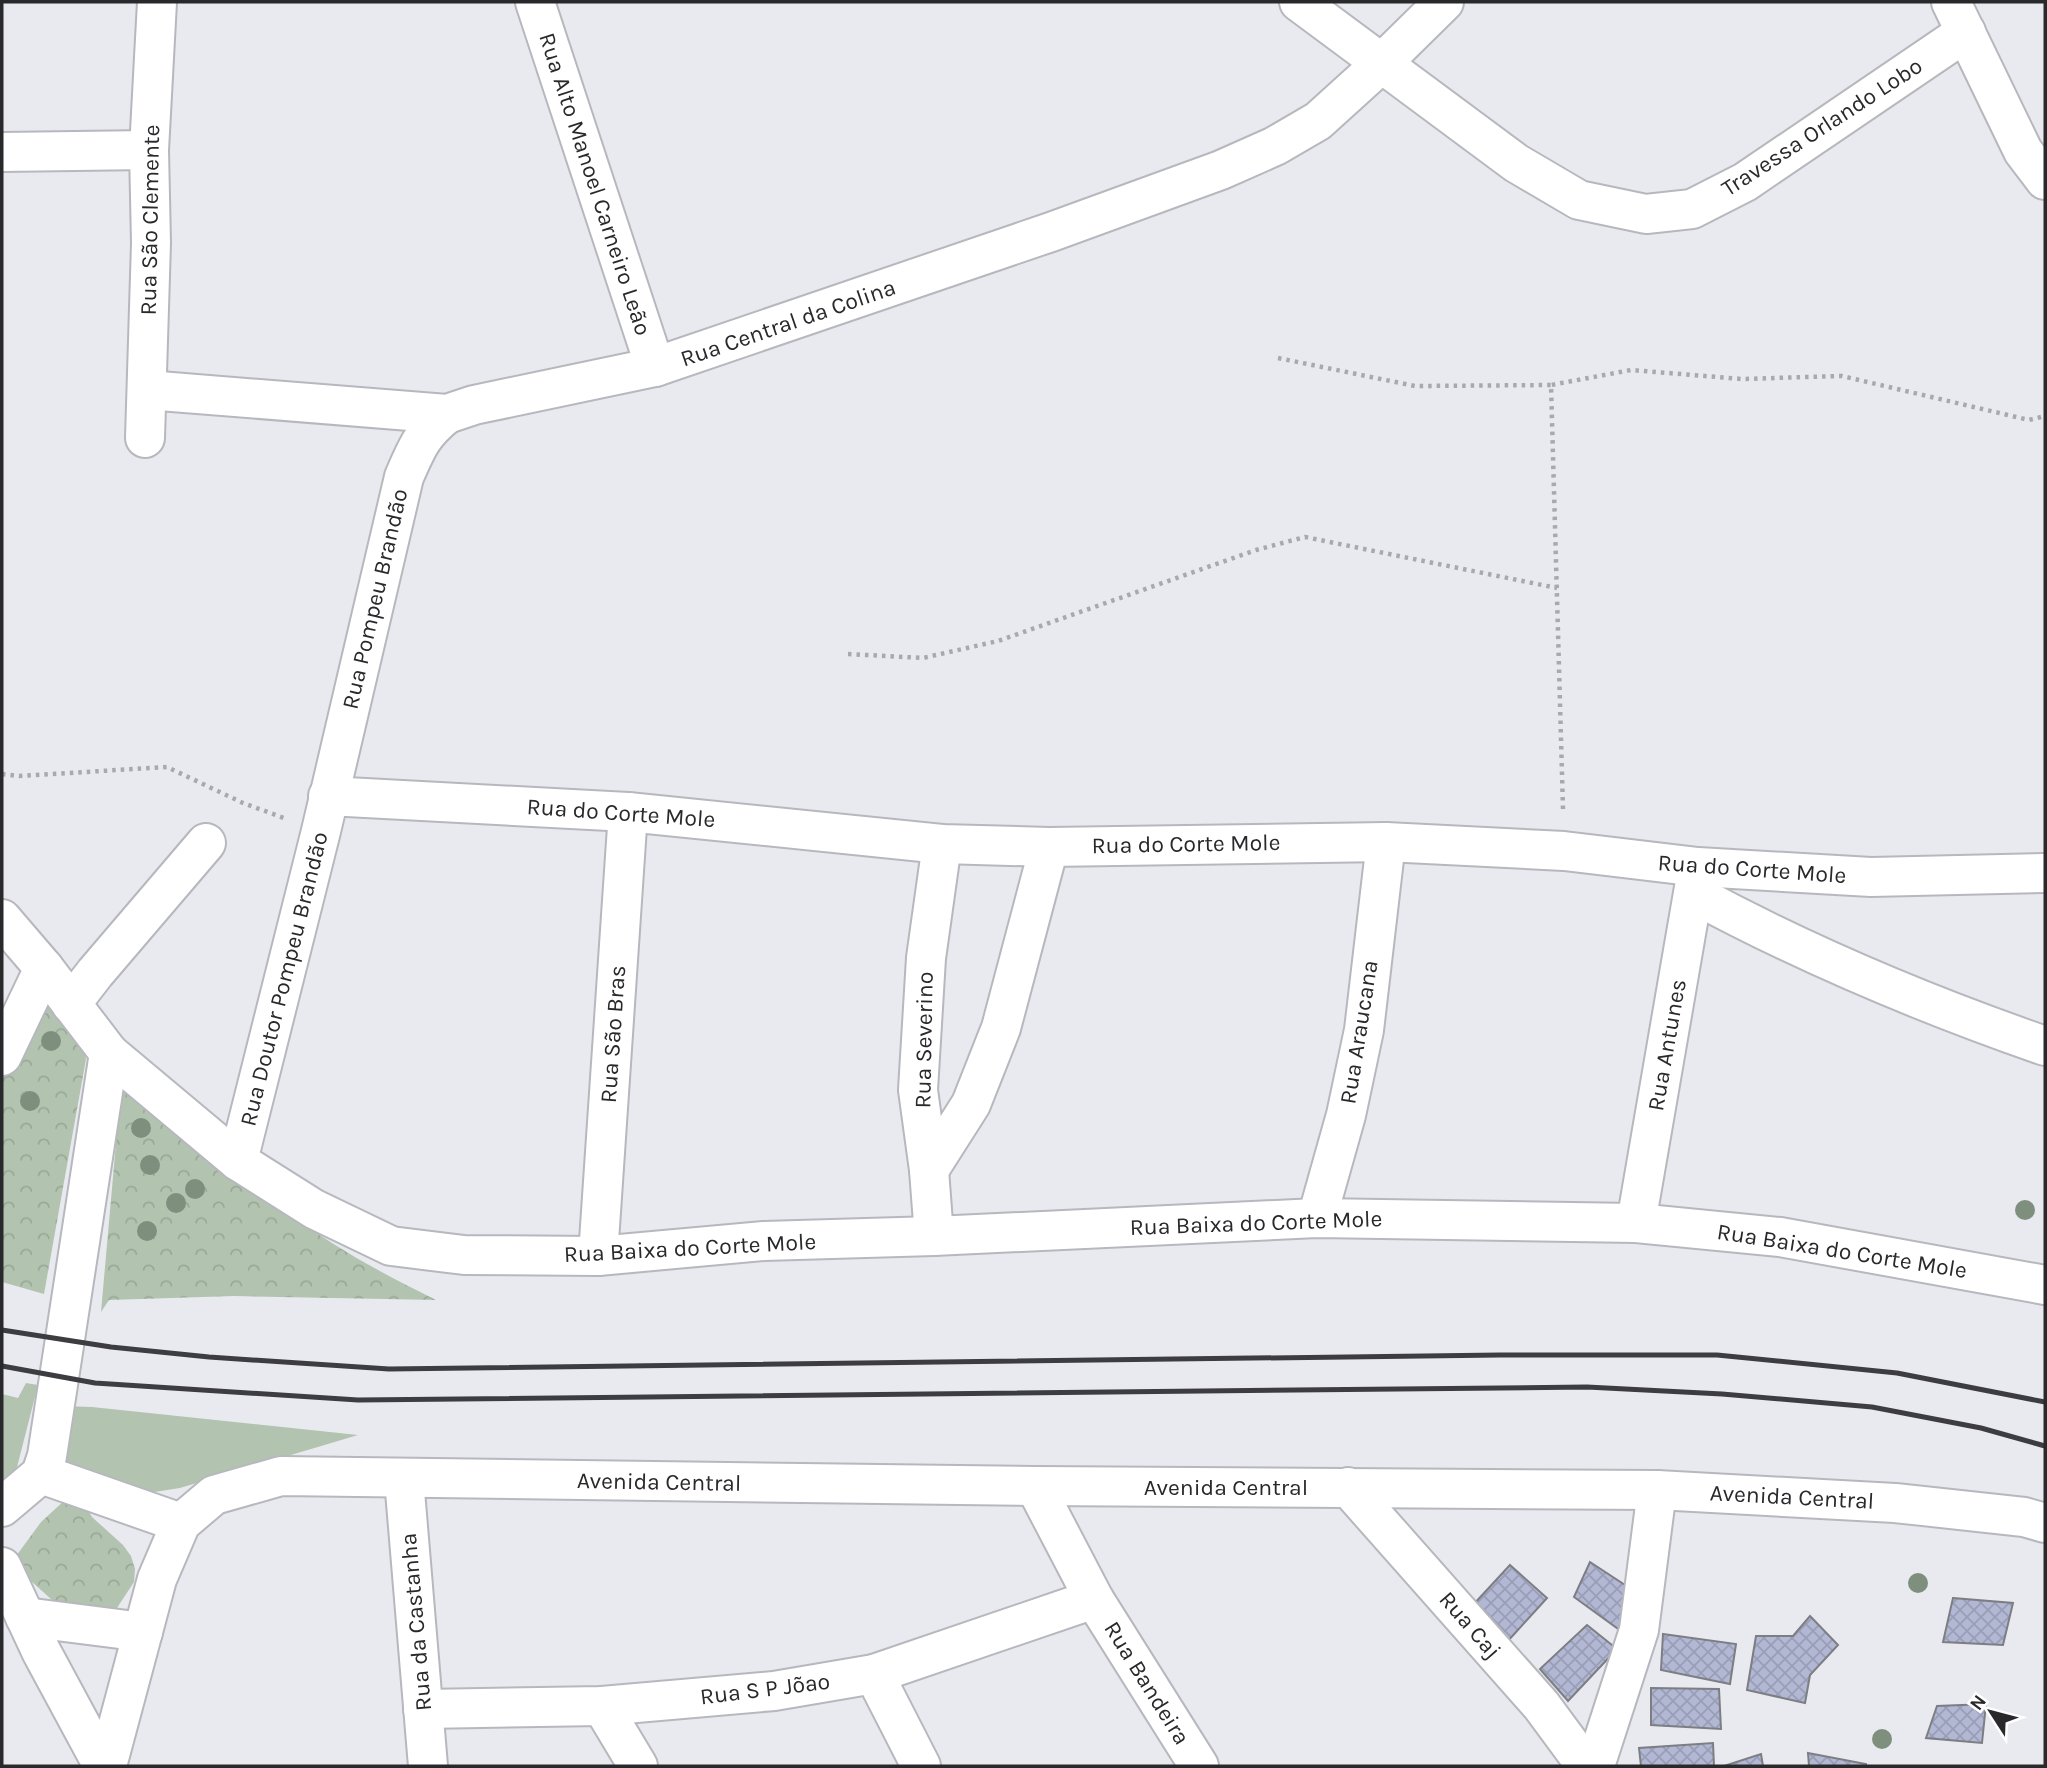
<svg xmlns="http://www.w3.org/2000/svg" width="2047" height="1768" viewBox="0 0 2047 1768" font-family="Karla,sans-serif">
<defs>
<pattern id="park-crowns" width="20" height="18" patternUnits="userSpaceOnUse" patternTransform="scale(1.75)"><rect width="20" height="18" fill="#b2c4af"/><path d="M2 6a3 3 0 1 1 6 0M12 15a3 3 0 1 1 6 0" fill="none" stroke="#99a897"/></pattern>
<pattern id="building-cross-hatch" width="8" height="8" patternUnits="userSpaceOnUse" patternTransform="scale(1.75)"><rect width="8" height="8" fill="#b2b8d4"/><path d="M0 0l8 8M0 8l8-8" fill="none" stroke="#999eb6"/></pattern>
</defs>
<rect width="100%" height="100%" fill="#e9eaf0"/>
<g fill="#b2c4af">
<path d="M 26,1383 L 38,1385 L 14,1479 L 2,1484 L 2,1394 L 18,1398 Z"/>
<path d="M 64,1406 L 92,1407 L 358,1435 L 180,1488 L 129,1496 L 62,1463 Z"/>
</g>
<g fill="url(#park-crowns)">
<path d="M 43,990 L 82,1041 L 86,1059 L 44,1294 L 2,1282 L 2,1075 Z"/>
<path d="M 125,1091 C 193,1142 260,1197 332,1243 C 365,1264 400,1282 436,1300 L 234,1296 L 109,1300 L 101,1312 L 120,1098 Z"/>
<path d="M 65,1500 L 88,1510 L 92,1517 L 123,1545 L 131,1556 L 135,1569 L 134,1582 L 115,1611 L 62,1609 L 11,1563 L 41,1522 Z"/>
</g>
<g fill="url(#building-cross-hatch)" stroke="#7d7e84" stroke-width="2">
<path d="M 1590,1562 L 1631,1589 L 1621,1631 L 1574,1597 Z"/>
<path d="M 1510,1565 L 1547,1598 L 1507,1642 L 1472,1606 Z"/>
<path d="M 1953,1598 L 2013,1603 L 2003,1645 L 1943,1642 Z"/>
<path d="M 1810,1616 L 1838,1645 L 1810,1675 L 1805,1703 L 1747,1690 L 1756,1636 L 1793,1636 Z"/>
<path d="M 1587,1625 L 1617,1649 L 1568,1701 L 1540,1669 Z"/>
<path d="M 1663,1634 L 1736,1644 L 1730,1684 L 1661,1670 Z"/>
<path d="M 1651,1688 L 1719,1689 L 1721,1729 L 1651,1725 Z"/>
<path d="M 1986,1704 L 1982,1743 L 1926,1738 L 1937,1706 Z"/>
<path d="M 1713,1743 L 1714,1766 L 1641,1766 L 1639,1748 Z"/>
<path d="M 1808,1753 L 1866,1764 L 1866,1766 L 1809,1766 Z"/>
<path d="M 1761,1754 L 1763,1766 L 1724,1766 Z"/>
</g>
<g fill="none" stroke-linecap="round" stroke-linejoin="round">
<defs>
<g id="street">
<path d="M 535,2 L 655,367"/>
<path d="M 1299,2 L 1516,163 L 1579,200 L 1646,214 L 1692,209 L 1745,182 L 1966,32"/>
<path d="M 1951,2 L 2023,151 L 2045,180"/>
<path d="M 2,152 L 149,150"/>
<path d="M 147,390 L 447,414 L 474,405 L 655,367 L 1051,232 L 1221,170 L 1275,146 L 1318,121 L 1382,63 L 1444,2"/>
<path d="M 145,438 L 151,243 L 149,150 L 157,2"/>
<path d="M 328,796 L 628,812 L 942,844 L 1049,847 L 1386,842 L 1564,851 L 1698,867 L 1871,877 L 2045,873"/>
<path d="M 1694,894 C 1807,955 1924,1004 2045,1046"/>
<path d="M 71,1004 L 95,973 L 206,843"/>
<path d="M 109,1053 L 238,1161 L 314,1209 L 391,1246 L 464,1255 L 598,1256 L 764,1241 L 934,1236 L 1317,1218 L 1636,1223 L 1780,1237 L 2045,1285"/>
<path d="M 2,1056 L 44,968"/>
<path d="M 238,1161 L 321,831 L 404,477 C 417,447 422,434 447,414"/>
<path d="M 929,1170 L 971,1104 L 1001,1028 L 1049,847"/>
<path d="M 1317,1218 L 1346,1115 L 1364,1030 L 1386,842"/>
<path d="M 1636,1223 L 1697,870"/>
<path d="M 934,1236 L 929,1170 L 918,1090 L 926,958 L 942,844"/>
<path d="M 598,1256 L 628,812"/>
<path d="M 41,1474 L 181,1523"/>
<path d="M 404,1479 L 428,1766"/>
<path d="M 1035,1486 L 1094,1599 L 1199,1766"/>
<path d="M 1348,1487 L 1541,1705 L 1586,1766"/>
<path d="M 25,1617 L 143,1632"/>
<path d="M 874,1674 L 921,1766"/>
<path d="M 602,1706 L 638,1766"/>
<path d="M 423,1709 L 602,1706 L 774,1691 L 874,1674 L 1094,1599"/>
<path d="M 107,1766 L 157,1579 L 181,1523 L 214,1495 L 281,1476 L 1035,1486 L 1657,1490 L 1895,1503 L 2024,1517 L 2045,1523"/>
<path d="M 1595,1766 L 1639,1630 L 1657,1490"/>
</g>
<g id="secondary">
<path d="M 2,919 L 44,968 L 109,1053 L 47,1456 L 41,1474 L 2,1507"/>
<path d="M 2,1567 L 41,1651 L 103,1766"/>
</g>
</defs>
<use href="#street" stroke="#b7b8be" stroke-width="42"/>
<use href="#secondary" stroke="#b7b8be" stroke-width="42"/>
<g stroke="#a8a9ae" stroke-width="4.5" stroke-dasharray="3.5 5" stroke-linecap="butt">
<path d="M 1278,358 L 1415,386 L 1551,385"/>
<path d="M 848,654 L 923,658 L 998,641 L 1256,550 L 1305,537 L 1557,588"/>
<path d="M 2,774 L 19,776 L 167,767 L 243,803 L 284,818"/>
<path d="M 1563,809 L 1551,385 L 1631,370 L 1742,379 L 1842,376 L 2029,420 L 2045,416"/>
</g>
<use href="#street" stroke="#fff" stroke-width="38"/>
<use href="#secondary" stroke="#fff" stroke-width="38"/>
<g stroke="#3d3d41" stroke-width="5">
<path d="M 2,1330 L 111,1347 L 209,1357 L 389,1369 L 1500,1355 L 1717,1355 L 1897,1373 L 2045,1402"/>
<path d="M 2,1366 L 95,1383 L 358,1400 L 1587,1387 L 1722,1394 L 1872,1407 L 1981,1428 L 2045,1446"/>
</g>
</g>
<g fill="#7e8f7e">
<circle cx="51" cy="1041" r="10"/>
<circle cx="30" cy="1101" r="10"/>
<circle cx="141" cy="1128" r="10"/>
<circle cx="150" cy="1165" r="10"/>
<circle cx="195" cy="1189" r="10"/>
<circle cx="176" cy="1203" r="10"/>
<circle cx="2025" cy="1210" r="10"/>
<circle cx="147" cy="1231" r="10"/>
<circle cx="1918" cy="1583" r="10"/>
<circle cx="1882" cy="1739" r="10"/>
</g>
<g text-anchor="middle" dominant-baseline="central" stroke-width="7" stroke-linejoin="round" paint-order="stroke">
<g font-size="23" fill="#29292c" stroke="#fff">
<text transform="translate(1822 127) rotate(-33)">Travessa Orlando Lobo</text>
<text transform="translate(595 184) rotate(72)">Rua Alto Manoel Carneiro Leão</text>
<text transform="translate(150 220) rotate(-89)">Rua São Clemente</text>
<text transform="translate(788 323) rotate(-19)">Rua Central da Colina</text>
<text transform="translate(375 599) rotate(-77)">Rua Pompeu Brandão</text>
<text transform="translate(621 813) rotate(4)">Rua do Corte Mole</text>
<text transform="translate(1186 844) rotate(-1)">Rua do Corte Mole</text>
<text transform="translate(1752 869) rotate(4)">Rua do Corte Mole</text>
<text transform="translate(284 979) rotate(-76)">Rua Doutor Pompeu Brandão</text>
<text transform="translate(1359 1032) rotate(-81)">Rua Araucana</text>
<text transform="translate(613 1034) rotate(-86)">Rua São Bras</text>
<text transform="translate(924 1040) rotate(-89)">Rua Severino</text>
<text transform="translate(1667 1045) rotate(-80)">Rua Antunes</text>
<text transform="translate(1256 1223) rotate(-2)">Rua Baixa do Corte Mole</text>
<text transform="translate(690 1248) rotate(-3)">Rua Baixa do Corte Mole</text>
<text transform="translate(1842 1251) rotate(9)">Rua Baixa do Corte Mole</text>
<text transform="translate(659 1482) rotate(1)">Avenida Central</text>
<text x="1226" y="1487">Avenida Central</text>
<text transform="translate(1792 1497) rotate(3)">Avenida Central</text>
<text transform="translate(416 1622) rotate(-95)">Rua da Castanha</text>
<text transform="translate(1470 1625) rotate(49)">Rua Caj</text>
<text transform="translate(1147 1683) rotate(58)">Rua Bandeira</text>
<text transform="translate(765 1689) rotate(-7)">Rua S P Jõao</text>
</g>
</g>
<rect width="2047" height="1768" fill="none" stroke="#29292c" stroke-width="7"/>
<g transform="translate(1991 1712) rotate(306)" stroke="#ffffff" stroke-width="5" paint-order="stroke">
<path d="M0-5L12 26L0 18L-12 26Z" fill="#29292c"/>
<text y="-10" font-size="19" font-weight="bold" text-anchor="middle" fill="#29292c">N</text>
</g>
</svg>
